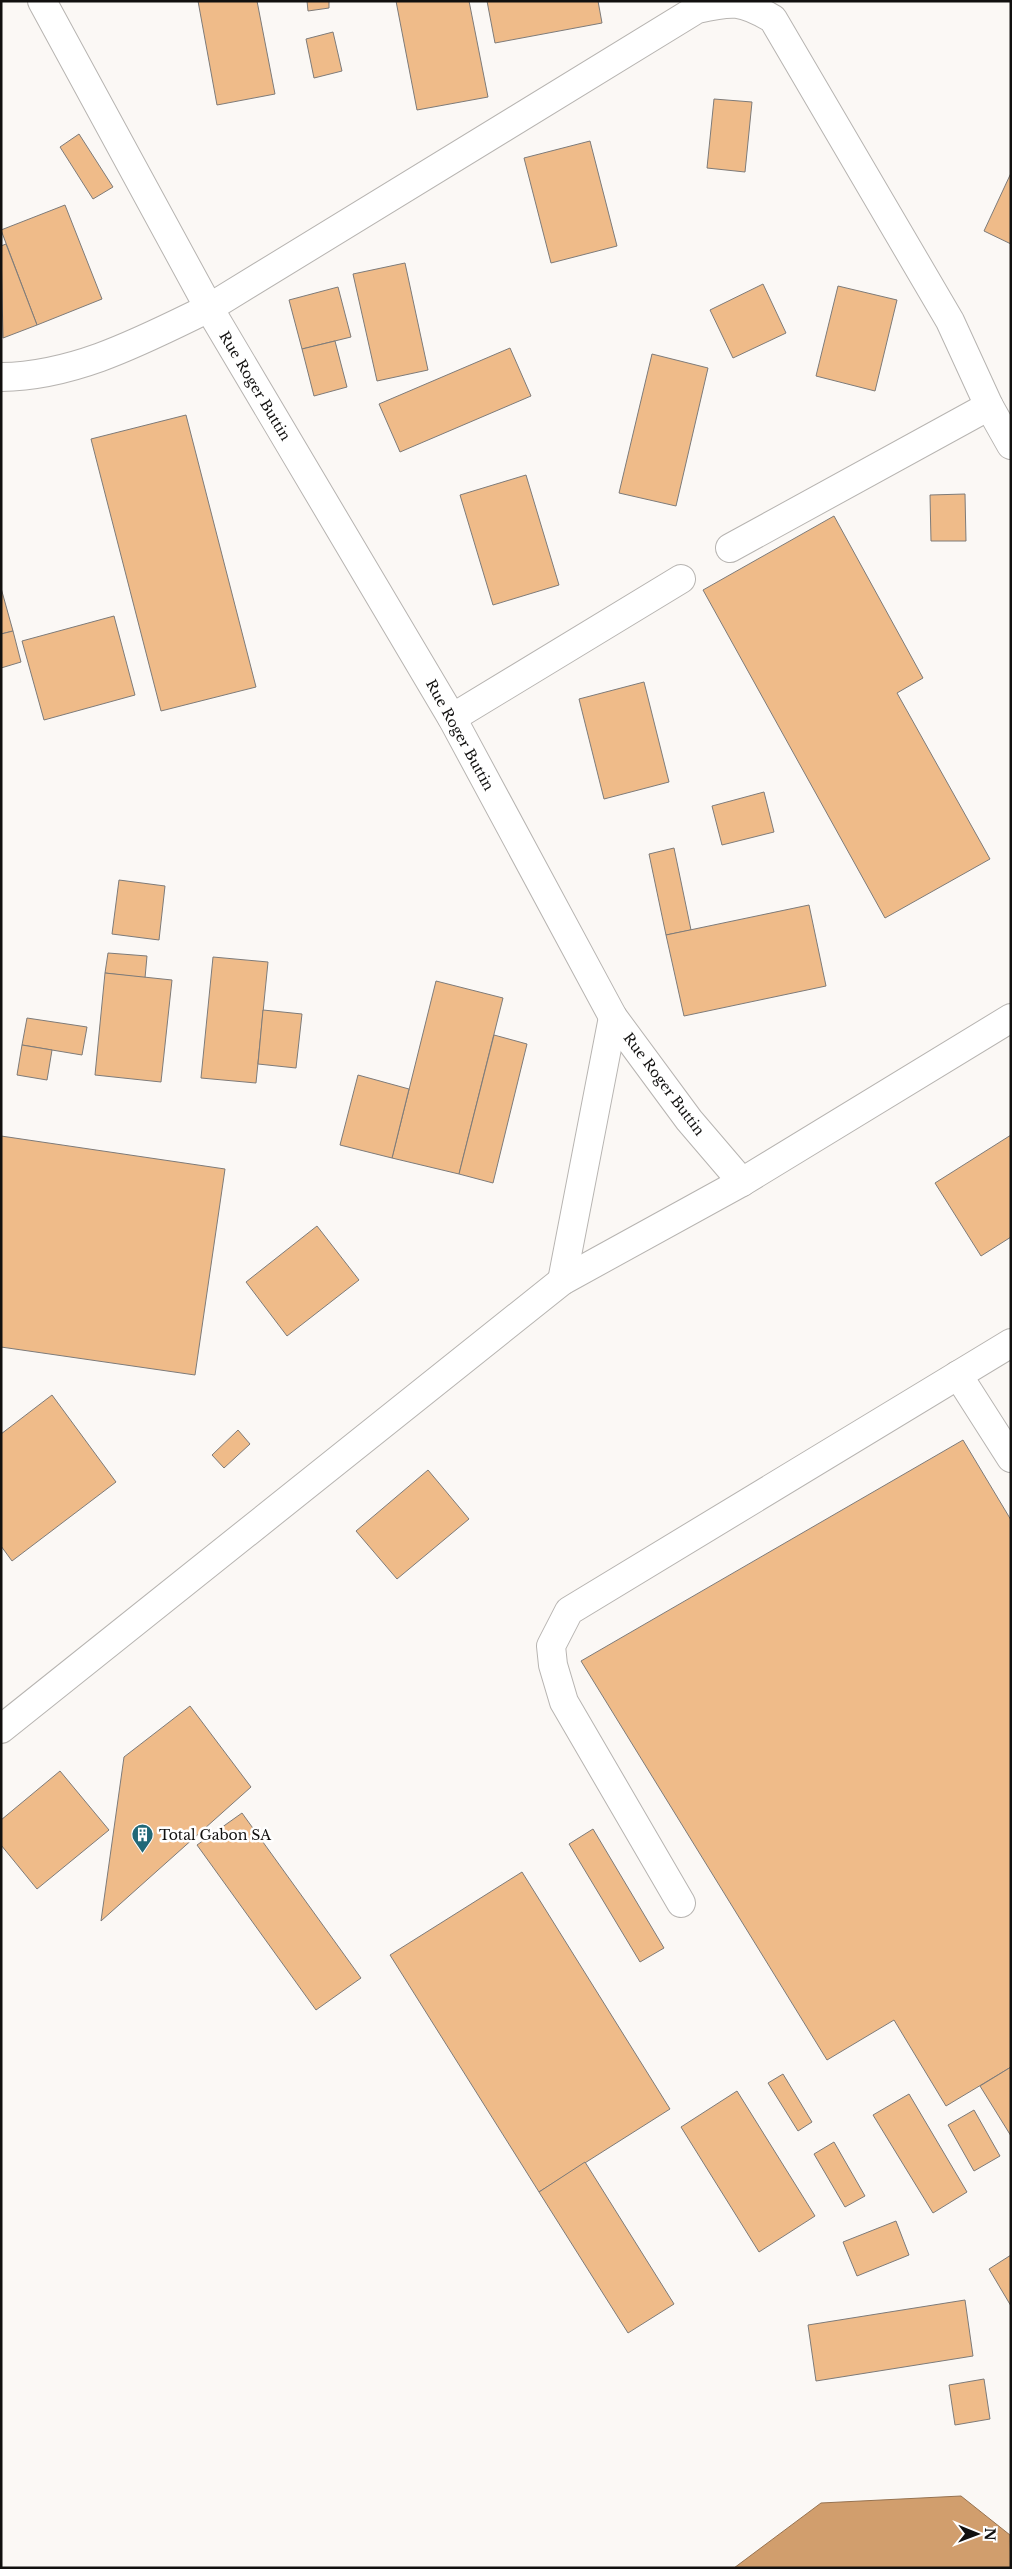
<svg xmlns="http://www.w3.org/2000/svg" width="1012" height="2569" viewBox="0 0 1012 2569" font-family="'Libre Baskerville',serif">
<rect width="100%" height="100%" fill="#fbf8f5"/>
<path fill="#d19e6d" stroke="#977351" d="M 961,2496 L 1010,2535 L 1011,2568 L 734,2568 L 821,2503 Z"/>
<g fill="#efbb89" stroke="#7e7b79">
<path d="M 198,1 L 257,1 L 275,94 L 217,105 Z"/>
<path d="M 307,1 L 329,1 L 329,8 L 308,11 Z"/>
<path d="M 396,1 L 469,1 L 488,97 L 417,110 Z"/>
<path d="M 487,1 L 598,1 L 602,23 L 495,43 Z"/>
<path d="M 333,32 L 342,71 L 314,78 L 306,39 Z"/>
<path d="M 714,99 L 752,102 L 745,172 L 707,168 Z"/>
<path d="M 79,134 L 113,187 L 93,199 L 60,147 Z"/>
<path d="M 590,141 L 617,246 L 551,263 L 524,158 Z"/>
<path d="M 1011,173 L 1011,244 L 984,231 Z"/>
<path d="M 65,205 L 102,299 L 37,325 L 1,230 Z"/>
<path d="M 6,244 L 37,325 L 3,338 L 1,246 Z"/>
<path d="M 405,263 L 428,370 L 377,381 L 353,274 Z"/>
<path d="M 763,284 L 786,333 L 733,358 L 710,310 Z"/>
<path d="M 838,286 L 897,300 L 875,391 L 816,376 Z"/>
<path d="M 338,287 L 351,337 L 302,349 L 289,300 Z"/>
<path d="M 335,341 L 347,387 L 314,396 L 302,349 Z"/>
<path d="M 510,348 L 531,396 L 400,452 L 379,404 Z"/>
<path d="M 652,354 L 708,368 L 676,506 L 619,493 Z"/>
<path d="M 186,415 L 256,687 L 161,711 L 91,439 Z"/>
<path d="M 526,475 L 559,585 L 493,605 L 460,495 Z"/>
<path d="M 965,494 L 966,541 L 931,541 L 930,495 Z"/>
<path d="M 834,516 L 923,678 L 897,693 L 990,859 L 885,918 L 703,590 Z"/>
<path d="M 1,588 L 13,631 L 1,634 Z"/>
<path d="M 114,616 L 135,695 L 44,720 L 22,641 Z"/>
<path d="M 13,631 L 21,662 L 1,668 L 1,634 Z"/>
<path d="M 644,682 L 669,782 L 604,799 L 579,699 Z"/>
<path d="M 764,792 L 774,832 L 722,845 L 712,806 Z"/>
<path d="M 674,848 L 691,930 L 666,935 L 649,854 Z"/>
<path d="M 119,880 L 165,886 L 159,940 L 112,934 Z"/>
<path d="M 809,905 L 826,986 L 684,1016 L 666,935 Z"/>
<path d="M 108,953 L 147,956 L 145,978 L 105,973 Z"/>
<path d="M 213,957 L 268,962 L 256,1083 L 201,1078 Z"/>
<path d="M 105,973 L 172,980 L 161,1082 L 95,1075 Z"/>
<path d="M 436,981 L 503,998 L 459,1174 L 392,1158 Z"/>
<path d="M 263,1010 L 302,1014 L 296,1068 L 258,1064 Z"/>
<path d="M 27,1018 L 87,1027 L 82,1055 L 22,1045 Z"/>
<path d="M 494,1035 L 527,1044 L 493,1183 L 459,1174 Z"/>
<path d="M 22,1045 L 52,1050 L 47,1080 L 17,1075 Z"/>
<path d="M 358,1075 L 409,1089 L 392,1158 L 340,1145 Z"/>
<path d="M 1011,1135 L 1011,1237 L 981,1256 L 935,1183 Z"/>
<path d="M 1,1136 L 225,1169 L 195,1375 L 1,1347 Z"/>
<path d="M 317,1226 L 359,1280 L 287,1336 L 246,1282 Z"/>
<path d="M 52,1395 L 116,1482 L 12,1561 L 1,1546 L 1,1434 Z"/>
<path d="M 238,1430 L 250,1444 L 224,1468 L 212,1455 Z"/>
<path d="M 963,1440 L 1011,1520 L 1011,2067 L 946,2106 L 894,2020 L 827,2060 L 581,1661 Z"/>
<path d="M 428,1470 L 469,1519 L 397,1579 L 356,1531 Z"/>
<path d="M 190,1706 L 251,1787 L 101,1921 L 124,1757 Z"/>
<path d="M 60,1771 L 109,1830 L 37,1889 L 1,1845 L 1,1820 Z"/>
<path d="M 242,1813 L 361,1978 L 316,2010 L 197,1845 Z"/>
<path d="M 593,1829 L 664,1948 L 640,1962 L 569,1844 Z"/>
<path d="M 522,1872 L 670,2109 L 539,2192 L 390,1955 Z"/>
<path d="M 1011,2067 L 1011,2136 L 980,2086 Z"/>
<path d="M 783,2074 L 812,2122 L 798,2131 L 768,2083 Z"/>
<path d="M 737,2091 L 815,2216 L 759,2252 L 681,2127 Z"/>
<path d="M 909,2094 L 967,2192 L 933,2213 L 873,2115 Z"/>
<path d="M 974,2110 L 1000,2156 L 974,2171 L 948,2125 Z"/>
<path d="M 834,2142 L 865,2196 L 845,2207 L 814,2154 Z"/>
<path d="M 585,2162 L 674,2304 L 628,2333 L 539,2192 Z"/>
<path d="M 896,2221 L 909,2255 L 857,2276 L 843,2242 Z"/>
<path d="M 1011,2255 L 1011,2306 L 989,2269 Z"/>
<path d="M 965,2300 L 973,2356 L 816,2381 L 808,2325 Z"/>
<path d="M 984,2379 L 990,2419 L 955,2425 L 949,2385 Z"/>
</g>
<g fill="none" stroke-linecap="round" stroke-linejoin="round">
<defs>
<g id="minor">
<path d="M 42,1 L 209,308 L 452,718 L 613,1017 L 689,1120 L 742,1182"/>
<path d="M 1,377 C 76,376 143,340 209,308 L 697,9 C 733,1 741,0 773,19 L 950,321 L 989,406 L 1011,445"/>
<path d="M 730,548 L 989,406"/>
<path d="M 452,718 L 681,579"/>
<path d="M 562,1281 L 613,1017"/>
<path d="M 958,1375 L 1011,1458"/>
<path d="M 1,1729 L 562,1281 L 742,1182 L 1011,1018"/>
<path d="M 681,1903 L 564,1702 L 553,1665 L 551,1646 L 569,1611 L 1011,1343"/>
</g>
</defs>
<use href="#minor" stroke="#b7b4b1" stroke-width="30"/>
<use href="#minor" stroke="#fff" stroke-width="28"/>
</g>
<defs>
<symbol id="building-pin" viewBox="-11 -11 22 30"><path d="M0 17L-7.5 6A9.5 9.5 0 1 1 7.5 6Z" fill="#216877" stroke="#fff"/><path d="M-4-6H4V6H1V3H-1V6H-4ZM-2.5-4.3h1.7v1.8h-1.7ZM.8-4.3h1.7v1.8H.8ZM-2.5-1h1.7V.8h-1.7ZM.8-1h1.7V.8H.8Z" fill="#fff"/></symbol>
</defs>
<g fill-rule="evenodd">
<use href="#building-pin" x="130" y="1822" width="25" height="34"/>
</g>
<g text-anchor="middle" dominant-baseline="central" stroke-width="5" stroke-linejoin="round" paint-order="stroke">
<g font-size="14" fill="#11100f" stroke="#fff">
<text transform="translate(255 386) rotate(59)">Rue Roger Buttin</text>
<text transform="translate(460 735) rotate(61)">Rue Roger Buttin</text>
<text transform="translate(664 1084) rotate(53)">Rue Roger Buttin</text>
</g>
<g font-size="14" fill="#11100f" stroke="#fff" text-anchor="start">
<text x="159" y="1835">Total Gabon SA</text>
</g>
</g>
<rect width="1012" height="2569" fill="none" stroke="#11100f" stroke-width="5"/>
<g transform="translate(977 2534) rotate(91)" stroke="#ffffff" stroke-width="4" paint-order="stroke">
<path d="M0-4L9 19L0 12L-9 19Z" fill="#11100f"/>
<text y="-8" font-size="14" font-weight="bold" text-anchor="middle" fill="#11100f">N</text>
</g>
</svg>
